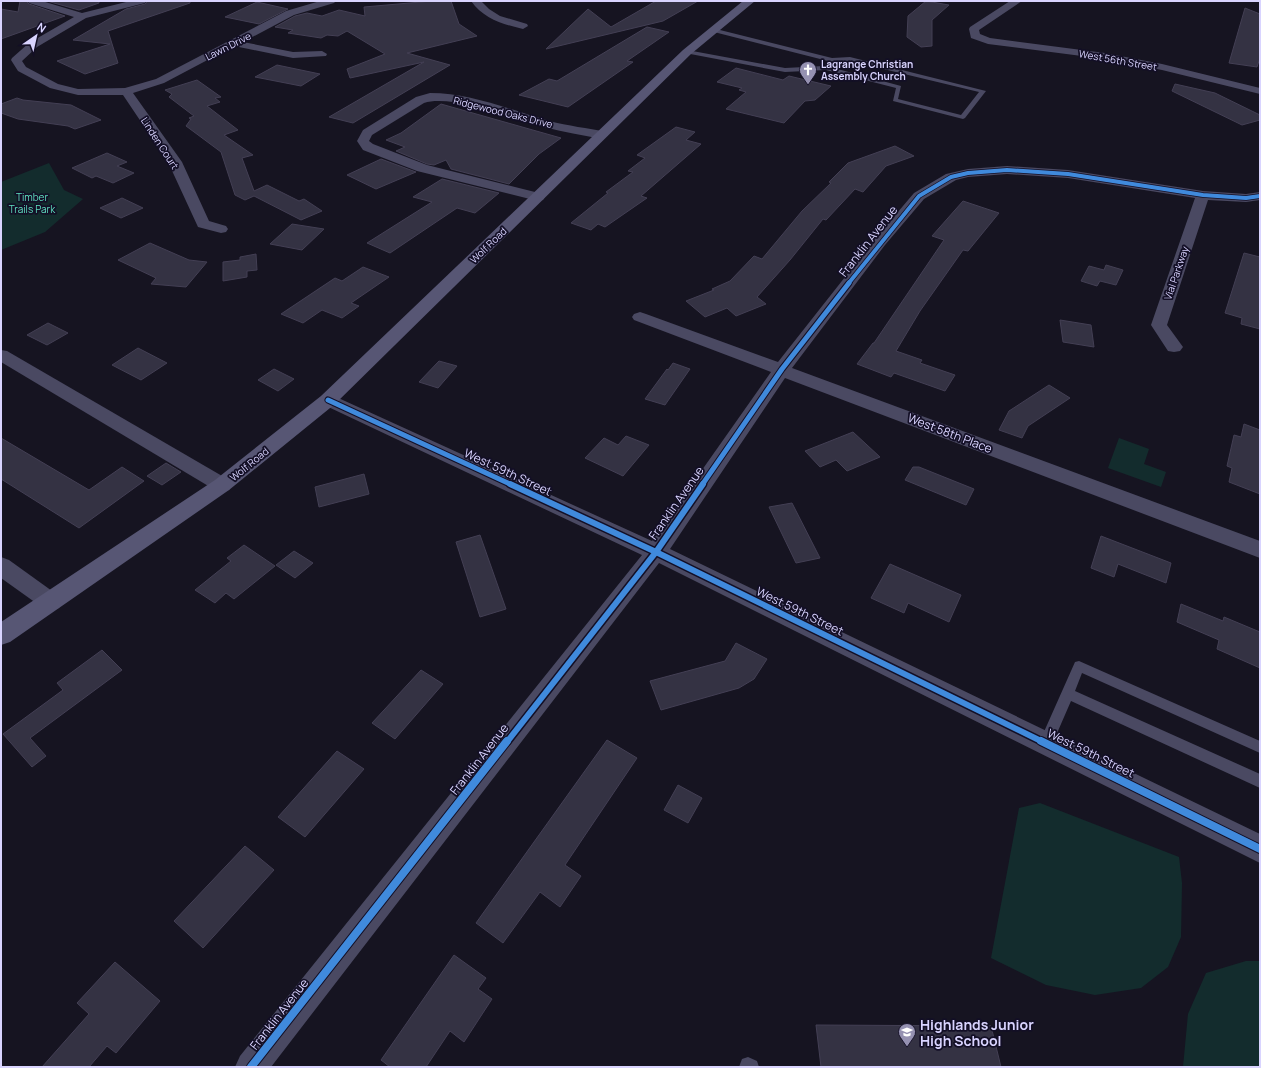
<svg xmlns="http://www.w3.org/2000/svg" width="1261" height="1068" viewBox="0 0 1261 1068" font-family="Manrope,sans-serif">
<rect width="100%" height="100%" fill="#161421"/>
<g fill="#132c2d">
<path d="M 49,163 L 64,190 L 83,199 L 45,232 L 1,250 L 1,182 Z"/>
<path d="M 1119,438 L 1149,449 L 1144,464 L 1166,472 L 1161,487 L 1108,468 Z"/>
<path d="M 1040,803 L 1179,857 L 1182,883 L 1181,937 L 1168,967 L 1141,988 L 1095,995 L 1046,985 L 991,958 L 1019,808 Z"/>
<path d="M 1246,961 L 1260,961 L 1260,1067 L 1183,1067 L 1188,1014 L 1206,973 Z"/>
</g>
<g fill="#343243" stroke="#433f54">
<path d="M 20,1 L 26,1 L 29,4 L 65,16 L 1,39 L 1,9 L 18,12 Z"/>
<path d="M 47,1 L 99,1 L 99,3 L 79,10 Z"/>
<path d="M 148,1 L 190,1 L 190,3 L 108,31 L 118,63 L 85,74 L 57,61 L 110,44 L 73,40 L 126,9 L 145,4 Z"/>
<path d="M 432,1 L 451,1 L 459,24 L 477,36 L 407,53 L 450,65 L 353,123 L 329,117 L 424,62 L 350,78 L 347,69 L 385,54 L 347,31 L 338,36 L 327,35 L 321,38 L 288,33 L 293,30 L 275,27 L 295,16 L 307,13 L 322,16 L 339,10 L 365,16 L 364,7 Z"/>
<path d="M 656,1 L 698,1 L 663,21 L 546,49 L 588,9 L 611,27 Z"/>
<path d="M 926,1 L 949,5 L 932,20 L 932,46 L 921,47 L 907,37 L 908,16 Z"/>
<path d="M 257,2 L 288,9 L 259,24 L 225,17 Z"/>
<path d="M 1245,8 L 1260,14 L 1260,58 L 1257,67 L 1229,63 Z"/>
<path d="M 647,27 L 669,32 L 627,61 L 633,62 L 568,107 L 519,95 L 549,79 L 557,81 Z"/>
<path d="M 277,65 L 320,74 L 301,86 L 255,77 Z"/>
<path d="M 736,68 L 783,80 L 789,76 L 831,86 L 815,100 L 805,101 L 784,123 L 726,109 L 746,92 L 739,90 L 742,88 L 717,82 Z"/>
<path d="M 197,80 L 221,97 L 215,98 L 220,102 L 207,106 L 238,130 L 224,135 L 253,155 L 242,158 L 254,191 L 267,185 L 299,201 L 304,199 L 322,211 L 301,220 L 254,196 L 245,200 L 235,195 L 221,152 L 186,126 L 191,119 L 189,118 L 194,116 L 169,97 L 172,94 L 165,90 Z"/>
<path d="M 1175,84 L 1215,93 L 1260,115 L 1260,120 L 1242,125 L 1172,91 Z"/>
<path d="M 17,98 L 23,100 L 71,105 L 101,120 L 75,129 L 68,126 L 18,119 L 1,113 L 1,104 Z"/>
<path d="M 441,104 L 561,138 L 539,154 L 509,184 L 451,169 L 446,160 L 434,165 L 427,164 L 396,151 L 405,147 L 386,140 L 401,133 Z"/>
<path d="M 676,127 L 695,132 L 686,140 L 701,144 L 641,196 L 647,198 L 605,227 L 598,224 L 591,230 L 571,223 L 608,193 L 606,192 L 633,172 L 628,171 L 645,158 L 637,155 Z"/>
<path d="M 895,146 L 914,156 L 886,166 L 863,192 L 855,189 L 826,220 L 823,219 L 790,260 L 757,297 L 766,304 L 736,316 L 727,308 L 705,317 L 686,301 L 714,290 L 712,289 L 730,281 L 754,256 L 762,259 L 802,211 L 831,183 L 829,182 L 848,163 Z"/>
<path d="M 107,153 L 127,162 L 117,166 L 134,173 L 113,183 L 96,176 L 92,178 L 72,168 Z"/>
<path d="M 381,159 L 416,172 L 376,189 L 347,175 Z"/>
<path d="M 442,179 L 499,193 L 475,213 L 457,208 L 390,253 L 367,243 L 432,202 L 413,197 Z"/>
<path d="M 122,198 L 143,208 L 121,218 L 100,208 Z"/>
<path d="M 963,201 L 999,213 L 968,251 L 963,250 L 920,311 L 896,351 L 922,360 L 920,363 L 955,375 L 945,391 L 894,373 L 891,377 L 857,364 L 873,343 L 874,343 L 944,240 L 932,236 Z"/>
<path d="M 292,224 L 324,229 L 302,250 L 270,244 Z"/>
<path d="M 150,243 L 189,260 L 207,262 L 186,287 L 151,284 L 156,278 L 118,260 Z"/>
<path d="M 1244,253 L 1260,257 L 1260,329 L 1241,324 L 1242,318 L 1225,313 Z"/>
<path d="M 256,254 L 257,270 L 247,271 L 247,277 L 223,281 L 223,262 L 240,260 L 240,257 Z"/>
<path d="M 1106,265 L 1123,270 L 1116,285 L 1100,281 L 1097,286 L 1081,281 L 1089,266 L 1104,270 Z"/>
<path d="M 363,267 L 389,277 L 351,303 L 359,306 L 342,318 L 322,310 L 303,323 L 281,314 L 335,278 L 342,281 Z"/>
<path d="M 1060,320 L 1091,325 L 1094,347 L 1063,342 Z"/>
<path d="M 48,323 L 68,333 L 47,345 L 27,335 Z"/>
<path d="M 138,348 L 167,363 L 141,380 L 112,365 Z"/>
<path d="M 439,361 L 457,366 L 438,388 L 419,382 Z"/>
<path d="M 673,363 L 690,369 L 665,405 L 645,399 L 667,369 L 668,370 Z"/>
<path d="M 274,369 L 294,379 L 278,391 L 258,380 Z"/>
<path d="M 1049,385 L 1070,398 L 1028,426 L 1022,438 L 999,430 L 1009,411 Z"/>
<path d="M 1244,424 L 1260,430 L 1260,494 L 1229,482 L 1232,468 L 1227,466 L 1234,435 L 1241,437 Z"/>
<path d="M 853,432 L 880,457 L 847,471 L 836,460 L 820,467 L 805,451 Z"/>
<path d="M 626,436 L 649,445 L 623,476 L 585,458 L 604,438 L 618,445 Z"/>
<path d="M 1,438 L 89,490 L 122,467 L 144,481 L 79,528 L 1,479 Z"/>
<path d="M 166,463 L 181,472 L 162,485 L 147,476 Z"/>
<path d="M 913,467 L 919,467 L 974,489 L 966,505 L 905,480 Z"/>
<path d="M 364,474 L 369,494 L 319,507 L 315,487 Z"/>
<path d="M 792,503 L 820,558 L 796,563 L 769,507 Z"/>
<path d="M 480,535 L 506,609 L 480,617 L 456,542 Z"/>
<path d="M 1101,536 L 1171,563 L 1166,583 L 1118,564 L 1114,577 L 1091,568 Z"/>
<path d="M 244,545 L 275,566 L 234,599 L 226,593 L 215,603 L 195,590 L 231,561 L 227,558 Z"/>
<path d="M 294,551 L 313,563 L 295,578 L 276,565 Z"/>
<path d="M 890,564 L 961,595 L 949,622 L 908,603 L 904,613 L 871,598 Z"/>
<path d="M 1181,604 L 1223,621 L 1224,617 L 1260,632 L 1260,668 L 1217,649 L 1219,640 L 1177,622 Z"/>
<path d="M 736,643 L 767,659 L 754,679 L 739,688 L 661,710 L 650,681 L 725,661 Z"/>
<path d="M 102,650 L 122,670 L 30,738 L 46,756 L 32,767 L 3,734 L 63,690 L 57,683 Z"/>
<path d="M 421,670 L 443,684 L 395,739 L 372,723 Z"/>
<path d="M 607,740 L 637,758 L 565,865 L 581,876 L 560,907 L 540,892 L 503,943 L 476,923 Z"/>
<path d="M 337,751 L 364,769 L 305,837 L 278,817 Z"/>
<path d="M 678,785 L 702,798 L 688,823 L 664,810 Z"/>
<path d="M 245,846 L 274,870 L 203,948 L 174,921 Z"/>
<path d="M 454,955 L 486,978 L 478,989 L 492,999 L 464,1042 L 450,1031 L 426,1067 L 390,1067 L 381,1060 Z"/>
<path d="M 115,962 L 160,1001 L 116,1053 L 107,1046 L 89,1067 L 42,1067 L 89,1014 L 77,1003 Z"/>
<path d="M 816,1025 L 991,1026 L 1001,1067 L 821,1067 Z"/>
</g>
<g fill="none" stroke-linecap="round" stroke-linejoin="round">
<g fill="#4a4962" fill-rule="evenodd">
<path d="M 712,28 L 832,58 L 850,57 L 986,91 L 965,118 L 963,119 L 893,101 L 896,88 L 826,70 L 785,72 L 685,53 L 687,50 L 785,68 L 824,66 L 828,61 L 710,31 ZM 850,61 L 979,92 L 961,115 L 898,99 L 901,86 L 830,67 L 834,62 Z"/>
<path d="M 1079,661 L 1260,741 L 1260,753 L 1082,673 L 1075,691 L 1260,774 L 1260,788 L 1071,701 L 1051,747 L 1046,749 L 1041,747 L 1039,743 L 1075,662 Z"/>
<path d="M 748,1057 L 757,1061 L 759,1067 L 739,1067 L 742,1059 Z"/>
</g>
<g fill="#4a4962" fill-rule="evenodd">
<path d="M 27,1 L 42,1 L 82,13 L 130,1 L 147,1 L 145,3 L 86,18 L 37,47 L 22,61 L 26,67 L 58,84 L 78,89 L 125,88 L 156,79 L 286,11 L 320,1 L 336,1 L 334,3 L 294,15 L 243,42 L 293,52 L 322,51 L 327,54 L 326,56 L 293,58 L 234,46 L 164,83 L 133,93 L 182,162 L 209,221 L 226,226 L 228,229 L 226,232 L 221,233 L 198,227 L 168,162 L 123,95 L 78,95 L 50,88 L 18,71 L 11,60 L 12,58 L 29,43 L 74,17 L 29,3 Z"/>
<path d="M 471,1 L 481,1 L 489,9 L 500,16 L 527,24 L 528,26 L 523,29 C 502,24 484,19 471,1 Z"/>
<path d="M 1010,1 L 1022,1 L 979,30 L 980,34 L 990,38 L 1105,53 L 1162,64 L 1260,88 L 1260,94 L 1162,70 L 1105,59 L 988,44 L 971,38 L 969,29 L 970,27 Z"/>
<path d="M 430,93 C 471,93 511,110 549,121 C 568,126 588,128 606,132 L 608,135 L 602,139 C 583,135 563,132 544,127 C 516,119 452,94 424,103 L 372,135 L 369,141 L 373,144 L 427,165 L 543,194 L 545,197 L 543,200 L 538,201 L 417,171 L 363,150 L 357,141 L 363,130 L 416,97 Z"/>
<path d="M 1007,166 L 1068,170 L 1203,191 L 1246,194 L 1260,192 L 1260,200 L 1246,202 L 1208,200 L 1167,325 L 1183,347 L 1180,351 L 1174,352 L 1168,351 L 1151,325 L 1195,198 L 1068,178 L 1007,174 L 968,177 L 956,180 L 924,199 L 885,245 L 792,368 L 1260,541 L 1260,558 L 785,378 L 670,549 L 1260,834 L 1260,863 L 659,563 L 271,1067 L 235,1067 L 240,1056 L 642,555 L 322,404 L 319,400 L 322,396 L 328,394 L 334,396 L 652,541 L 771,372 L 634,320 L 632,317 L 634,314 L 640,312 L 646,314 L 778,362 L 875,239 L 914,193 L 946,174 L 968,169 Z"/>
<path d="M 1,350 L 7,351 L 229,480 L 232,485 L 229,490 L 222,492 L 215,490 L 1,362 Z"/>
<path d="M 1,557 L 9,560 L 59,596 L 62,602 L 59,608 L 51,611 L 43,608 L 1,578 Z"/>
</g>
<path fill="#575674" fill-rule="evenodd" d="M 743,1 L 755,1 L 691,54 L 335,404 L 229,490 L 10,642 L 1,645 L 1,622 L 215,480 L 321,396 L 683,50 Z"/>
<defs>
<path id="cycleway-far3" d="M 848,284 L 919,196 L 951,177 L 968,173 L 1007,170 L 1068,174 L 1203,195 L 1246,198 L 1260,196"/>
<g id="cycleway-far2">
<path d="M 328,400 L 512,485"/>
<path d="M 702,485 L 782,369 L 849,283"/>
</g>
<g id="cycleway-far1">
<path d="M 510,484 L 656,552 L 1043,742"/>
<path d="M 507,742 L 656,552 L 703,484"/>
</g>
<g id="cycleway">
<path d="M 1041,741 L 1260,849"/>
<path d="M 251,1067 L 507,741"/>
</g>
</defs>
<use href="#cycleway-far3" stroke="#130f26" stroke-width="5.5"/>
<use href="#cycleway-far2" stroke="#130f26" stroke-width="7"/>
<use href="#cycleway-far1" stroke="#130f26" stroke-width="9"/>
<use href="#cycleway" stroke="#130f26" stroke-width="10"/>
<use href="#cycleway-far3" stroke="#408adc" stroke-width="4"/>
<use href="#cycleway-far2" stroke="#408adc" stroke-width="5"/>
<use href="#cycleway-far1" stroke="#408adc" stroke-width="6"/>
<use href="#cycleway" stroke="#408adc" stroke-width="8"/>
</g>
<defs>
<symbol id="church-pin" viewBox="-11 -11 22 30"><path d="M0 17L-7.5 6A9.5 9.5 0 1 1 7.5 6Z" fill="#9591b1" stroke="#130f26"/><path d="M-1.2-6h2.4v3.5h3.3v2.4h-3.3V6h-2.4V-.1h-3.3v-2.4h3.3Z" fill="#fff"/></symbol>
<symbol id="school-pin" viewBox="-11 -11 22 30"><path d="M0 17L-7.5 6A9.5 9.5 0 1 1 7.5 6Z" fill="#9591b1" stroke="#130f26"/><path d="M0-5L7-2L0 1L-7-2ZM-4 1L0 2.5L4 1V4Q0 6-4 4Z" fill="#fff"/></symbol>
</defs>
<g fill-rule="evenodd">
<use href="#church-pin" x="798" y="60" width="20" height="27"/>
<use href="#school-pin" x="897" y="1022" width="20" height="27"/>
</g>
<g text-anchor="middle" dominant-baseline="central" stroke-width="3.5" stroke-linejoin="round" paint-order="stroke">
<g font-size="10" fill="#d9d4ff" stroke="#130f26">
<text transform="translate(228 46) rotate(-27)">Lawn Drive</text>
<text transform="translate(1118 60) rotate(10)">West 56th Street</text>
<text transform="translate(503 112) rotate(14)">Ridgewood Oaks Drive</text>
<text transform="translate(160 143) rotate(57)">Linden Court</text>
<text transform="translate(488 245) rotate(-44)">Wolf Road</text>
<text transform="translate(1176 273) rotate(-71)">Vial Parkway</text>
<text transform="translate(249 464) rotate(-39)">Wolf Road</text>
</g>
<g font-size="10" font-weight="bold" fill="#d9d4ff" stroke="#130f26" text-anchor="start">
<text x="821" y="64">Lagrange Christian<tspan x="821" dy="12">Assembly Church</tspan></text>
</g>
<g font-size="10" fill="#5fe0c0" stroke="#130f26">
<text x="32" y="197">Timber<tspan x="32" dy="12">Trails Park</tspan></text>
</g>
<g font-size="12" fill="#d9d4ff" stroke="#130f26">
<text transform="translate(868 241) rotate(-52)">Franklin Avenue</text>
<text transform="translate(950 433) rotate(21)">West 58th Place</text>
<text transform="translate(508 472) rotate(25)">West 59th Street</text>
<text transform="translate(676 503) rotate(-55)">Franklin Avenue</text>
<text transform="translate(800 611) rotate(26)">West 59th Street</text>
<text transform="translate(1091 753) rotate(26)">West 59th Street</text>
<text transform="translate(479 759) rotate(-52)">Franklin Avenue</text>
<text transform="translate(279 1014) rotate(-52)">Franklin Avenue</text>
</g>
<g font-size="14" font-weight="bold" fill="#d9d4ff" stroke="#130f26" text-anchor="start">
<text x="920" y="1024">Highlands Junior<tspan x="920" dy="16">High School</tspan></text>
</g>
</g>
<rect width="1261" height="1068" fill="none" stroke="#d9d4ff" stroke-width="4"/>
<g transform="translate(36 36) rotate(34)" stroke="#130f26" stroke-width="3" paint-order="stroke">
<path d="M0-3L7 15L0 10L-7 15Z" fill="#d9d4ff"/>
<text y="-6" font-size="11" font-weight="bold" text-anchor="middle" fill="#d9d4ff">N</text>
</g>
</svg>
